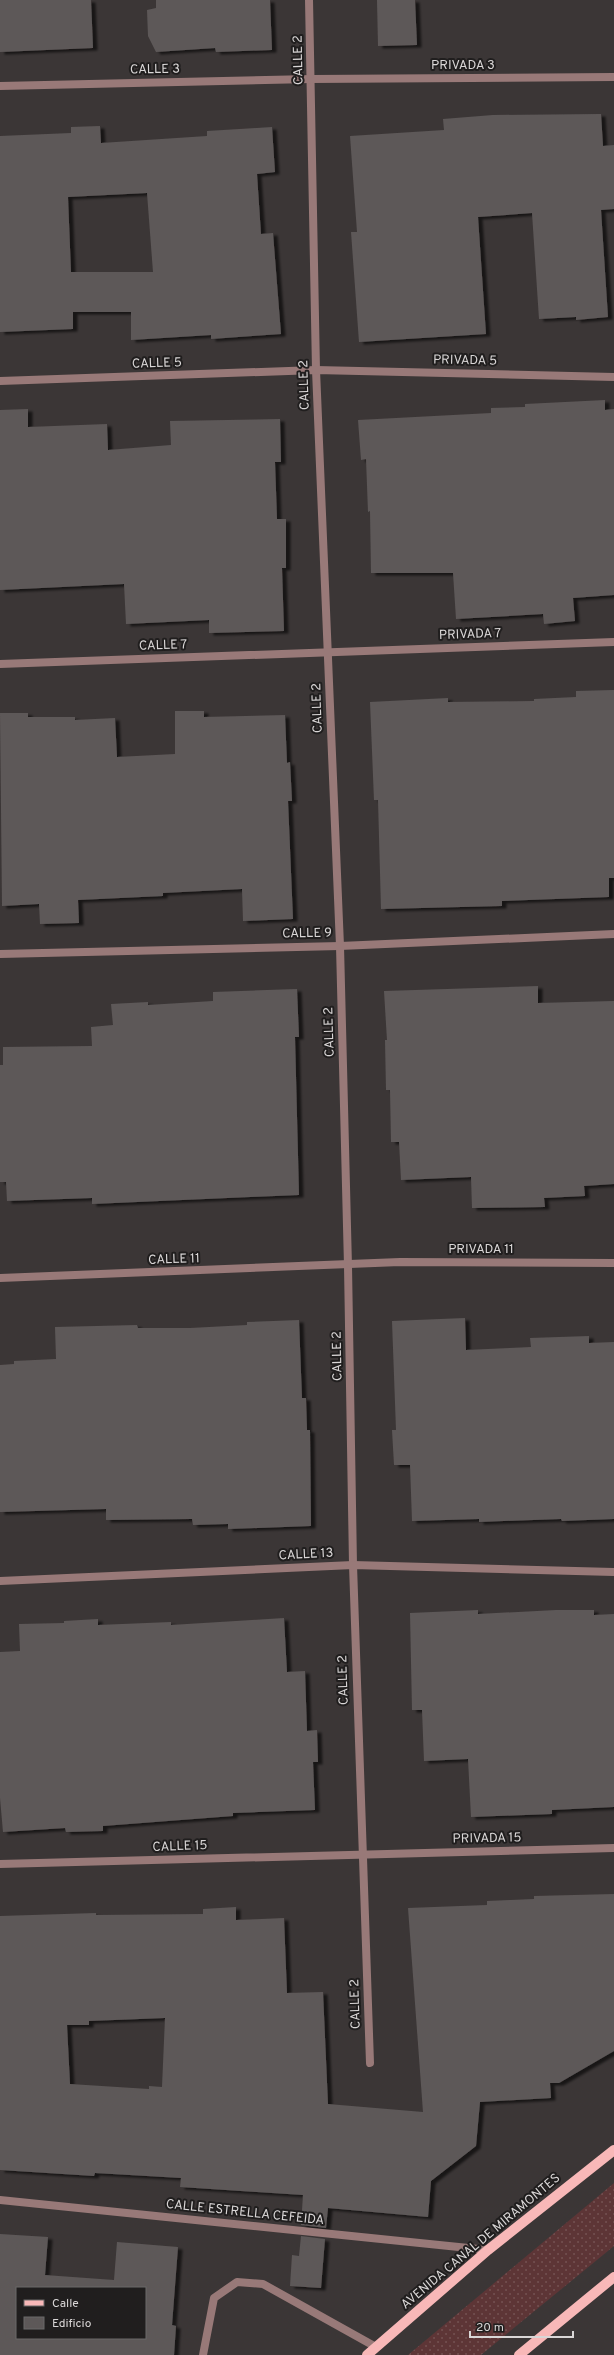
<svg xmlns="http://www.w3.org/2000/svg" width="614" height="2355" viewBox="0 0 614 2355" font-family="Overpass,sans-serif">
<defs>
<pattern id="grass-dots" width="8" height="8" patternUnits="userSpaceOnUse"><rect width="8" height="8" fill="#5d3536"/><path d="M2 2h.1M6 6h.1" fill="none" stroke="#745252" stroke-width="1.8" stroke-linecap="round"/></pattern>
<filter id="shadow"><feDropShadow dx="4.5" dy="2.5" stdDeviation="1" flood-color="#0009"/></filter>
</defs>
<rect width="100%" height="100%" fill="#3b3636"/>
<path fill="url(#grass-dots)" d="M 614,2183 L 614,2246 L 481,2355 L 408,2355 Z"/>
<g fill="#5d5858" fill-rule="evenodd" filter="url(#shadow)">
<path d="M 0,0 L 91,0 L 93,48 L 0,52 Z"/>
<path d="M 156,0 L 270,0 L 272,50 L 216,52 L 215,48 L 156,52 L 148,36 L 147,10 L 156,8 Z"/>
<path d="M 377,0 L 415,0 L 417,45 L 378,46 Z"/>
<path d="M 601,114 L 603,146 L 614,145 L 614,209 L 601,210 L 608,317 L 576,320 L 576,317 L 539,319 L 532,213 L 478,217 L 486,334 L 359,342 L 351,232 L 357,232 L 350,136 L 444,130 L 443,119 L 493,115 Z"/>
<path d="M 100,126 L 101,143 L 207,136 L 207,131 L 272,127 L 275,172 L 257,174 L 261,234 L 273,233 L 281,334 L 211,339 L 211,335 L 131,340 L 131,312 L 73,312 L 73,329 L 0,332 L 0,136 L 71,133 L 71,127 ZM 147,193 L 153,272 L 71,272 L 68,197 Z"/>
<path d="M 605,400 L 605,410 L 614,409 L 614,595 L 573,598 L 575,621 L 544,624 L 543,614 L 456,619 L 453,573 L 371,573 L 370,511 L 368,512 L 366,459 L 361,460 L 358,420 L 491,413 L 491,408 L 525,407 L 525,404 Z"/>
<path d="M 28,409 L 28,427 L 107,424 L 108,450 L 171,445 L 170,421 L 280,419 L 281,462 L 275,462 L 277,519 L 286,519 L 286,568 L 282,568 L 284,631 L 209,633 L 209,620 L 126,624 L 124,584 L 0,590 L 0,410 Z"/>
<path d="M 614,690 L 614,878 L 609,878 L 609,897 L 502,901 L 502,906 L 381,909 L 378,800 L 374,800 L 370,702 L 448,698 L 448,702 L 534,701 L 534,699 L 576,697 L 576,691 Z"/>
<path d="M 175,711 L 204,711 L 204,717 L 285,715 L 287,763 L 290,762 L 292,801 L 288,801 L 293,919 L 243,921 L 242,889 L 163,893 L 163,896 L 78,900 L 79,923 L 40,924 L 39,904 L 2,906 L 0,713 L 28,713 L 28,717 L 75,717 L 75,720 L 115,718 L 117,757 L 175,754 Z"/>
<path d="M 538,986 L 538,1003 L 614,1001 L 614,1184 L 584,1186 L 585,1196 L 544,1198 L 545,1207 L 472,1208 L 471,1177 L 401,1180 L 399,1142 L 391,1142 L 390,1090 L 386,1090 L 385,1040 L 387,1040 L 384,991 Z"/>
<path d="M 297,989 L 299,1037 L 295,1037 L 299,1195 L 92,1204 L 92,1198 L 7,1201 L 6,1182 L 0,1182 L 0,1065 L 3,1065 L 3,1047 L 92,1046 L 91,1027 L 113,1025 L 111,1004 L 148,1002 L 148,1005 L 213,1001 L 213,992 Z"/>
<path d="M 465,1318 L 466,1350 L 531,1347 L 530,1338 L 589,1336 L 589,1343 L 614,1342 L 614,1519 L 562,1521 L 561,1519 L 479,1522 L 479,1519 L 412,1521 L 410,1465 L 394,1465 L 392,1430 L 396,1430 L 392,1321 Z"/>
<path d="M 299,1320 L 302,1398 L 306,1398 L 307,1430 L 310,1430 L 311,1526 L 228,1529 L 228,1524 L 193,1525 L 192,1519 L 106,1520 L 106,1509 L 0,1512 L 0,1365 L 14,1364 L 14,1361 L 56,1359 L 55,1327 L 137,1325 L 138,1328 L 190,1328 L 247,1325 L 247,1322 Z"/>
<path d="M 478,1610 L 478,1614 L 556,1610 L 594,1610 L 594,1615 L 614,1614 L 614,1807 L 552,1810 L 552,1814 L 471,1817 L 468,1759 L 424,1761 L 422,1710 L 412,1710 L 410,1613 Z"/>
<path d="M 284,1618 L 287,1672 L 305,1671 L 307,1731 L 317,1730 L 318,1762 L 313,1762 L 315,1810 L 233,1813 L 233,1816 L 103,1826 L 103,1831 L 66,1832 L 65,1828 L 3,1832 L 0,1798 L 0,1652 L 20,1651 L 19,1624 L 64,1623 L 64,1621 L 98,1619 L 98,1625 L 171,1622 L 171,1625 Z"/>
<path d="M 614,1894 L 614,2051 L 559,2083 L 550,2083 L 551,2098 L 480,2102 L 476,2146 L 431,2181 L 428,2217 L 328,2208 L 326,2228 L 301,2225 L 303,2195 L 180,2187 L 181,2178 L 95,2173 L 94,2176 L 0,2170 L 0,1916 L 96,1913 L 96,1915 L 203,1914 L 203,1909 L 236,1907 L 236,1920 L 284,1918 L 287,1993 L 323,1992 L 328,2104 L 423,2112 L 408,1908 L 487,1905 L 487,1901 L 534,1899 L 534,1896 ZM 165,2018 L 162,2087 L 149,2086 L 149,2089 L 70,2084 L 67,2025 L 89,2025 L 89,2021 Z"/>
<path d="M 0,2234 L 48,2237 L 45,2275 L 114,2280 L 117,2242 L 178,2247 L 172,2325 L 176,2326 L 174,2355 L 0,2355 ZM 17,2288 L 145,2288 L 145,2338 L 17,2338 Z"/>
<path d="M 301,2236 L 325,2239 L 321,2288 L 290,2286 L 292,2255 L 299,2256 Z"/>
</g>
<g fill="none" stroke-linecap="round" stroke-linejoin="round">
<path stroke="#987978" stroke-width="8" d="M 203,2355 L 214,2298 L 237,2282 L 263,2284 L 376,2347"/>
<g stroke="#987978" stroke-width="8">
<path d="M 309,0 L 316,370 L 340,946 L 348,1266 L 353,1565 L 370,2063"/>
<path d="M 0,86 L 311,79 L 614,77"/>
<path d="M 0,381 L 316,370 L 614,377"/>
<path d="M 0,664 L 614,642"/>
<path d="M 0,954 L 340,946 L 614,934"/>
<path d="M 0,1278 L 400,1262 L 614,1263"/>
<path d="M 0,1581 L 353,1565 L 614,1572"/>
<path d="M 0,1864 L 614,1848"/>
<path d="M 0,2200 L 488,2250"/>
</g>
<g stroke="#f8b8b8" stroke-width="10">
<path d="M 367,2355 L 488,2250 L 614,2150"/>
<path d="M 519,2355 L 614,2277"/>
</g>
</g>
<g text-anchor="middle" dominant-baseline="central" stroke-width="4" stroke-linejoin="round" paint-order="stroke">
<g font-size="13" fill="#d9d6d6" stroke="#201e1e">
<text transform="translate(299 60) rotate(-91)">CALLE 2</text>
<text x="463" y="66">PRIVADA 3</text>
<text transform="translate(155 70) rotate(-1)">CALLE 3</text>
<text transform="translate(465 361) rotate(1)">PRIVADA 5</text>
<text transform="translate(157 364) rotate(-2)">CALLE 5</text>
<text transform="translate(305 385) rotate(-92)">CALLE 2</text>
<text transform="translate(470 635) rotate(-2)">PRIVADA 7</text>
<text transform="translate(163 646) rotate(-2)">CALLE 7</text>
<text transform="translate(318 708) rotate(-92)">CALLE 2</text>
<text transform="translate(307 934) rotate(-1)">CALLE 9</text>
<text transform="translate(330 1032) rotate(-92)">CALLE 2</text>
<text x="481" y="1250">PRIVADA 11</text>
<text transform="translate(174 1260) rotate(-2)">CALLE 11</text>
<text transform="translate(338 1356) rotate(-91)">CALLE 2</text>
<text transform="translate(306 1555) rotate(-3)">CALLE 13</text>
<text transform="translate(344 1680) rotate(-92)">CALLE 2</text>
<text transform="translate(487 1839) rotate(-1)">PRIVADA 15</text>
<text transform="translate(180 1847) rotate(-2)">CALLE 15</text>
<text transform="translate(356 2004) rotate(-92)">CALLE 2</text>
<text transform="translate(245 2213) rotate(6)">CALLE ESTRELLA CEFEIDA</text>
<text transform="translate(481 2242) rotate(-40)">AVENIDA CANAL DE MIRAMONTES</text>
</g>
</g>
<rect x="16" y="2287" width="130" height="52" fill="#201e1e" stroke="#6a6868"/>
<rect x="24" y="2300" width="20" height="6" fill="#f8b8b8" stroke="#6a6868"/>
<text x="52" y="2307" font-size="12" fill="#d9d6d6">Calle</text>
<rect x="24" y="2317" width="20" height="12" fill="#5d5858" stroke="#6a6868"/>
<text x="52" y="2327" font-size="12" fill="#d9d6d6">Edificio</text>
<path d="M470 2331v6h103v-6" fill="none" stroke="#d9d6d6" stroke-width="2"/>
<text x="476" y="2331" font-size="12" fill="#d9d6d6" stroke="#201e1e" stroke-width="3" paint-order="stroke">20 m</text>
</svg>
